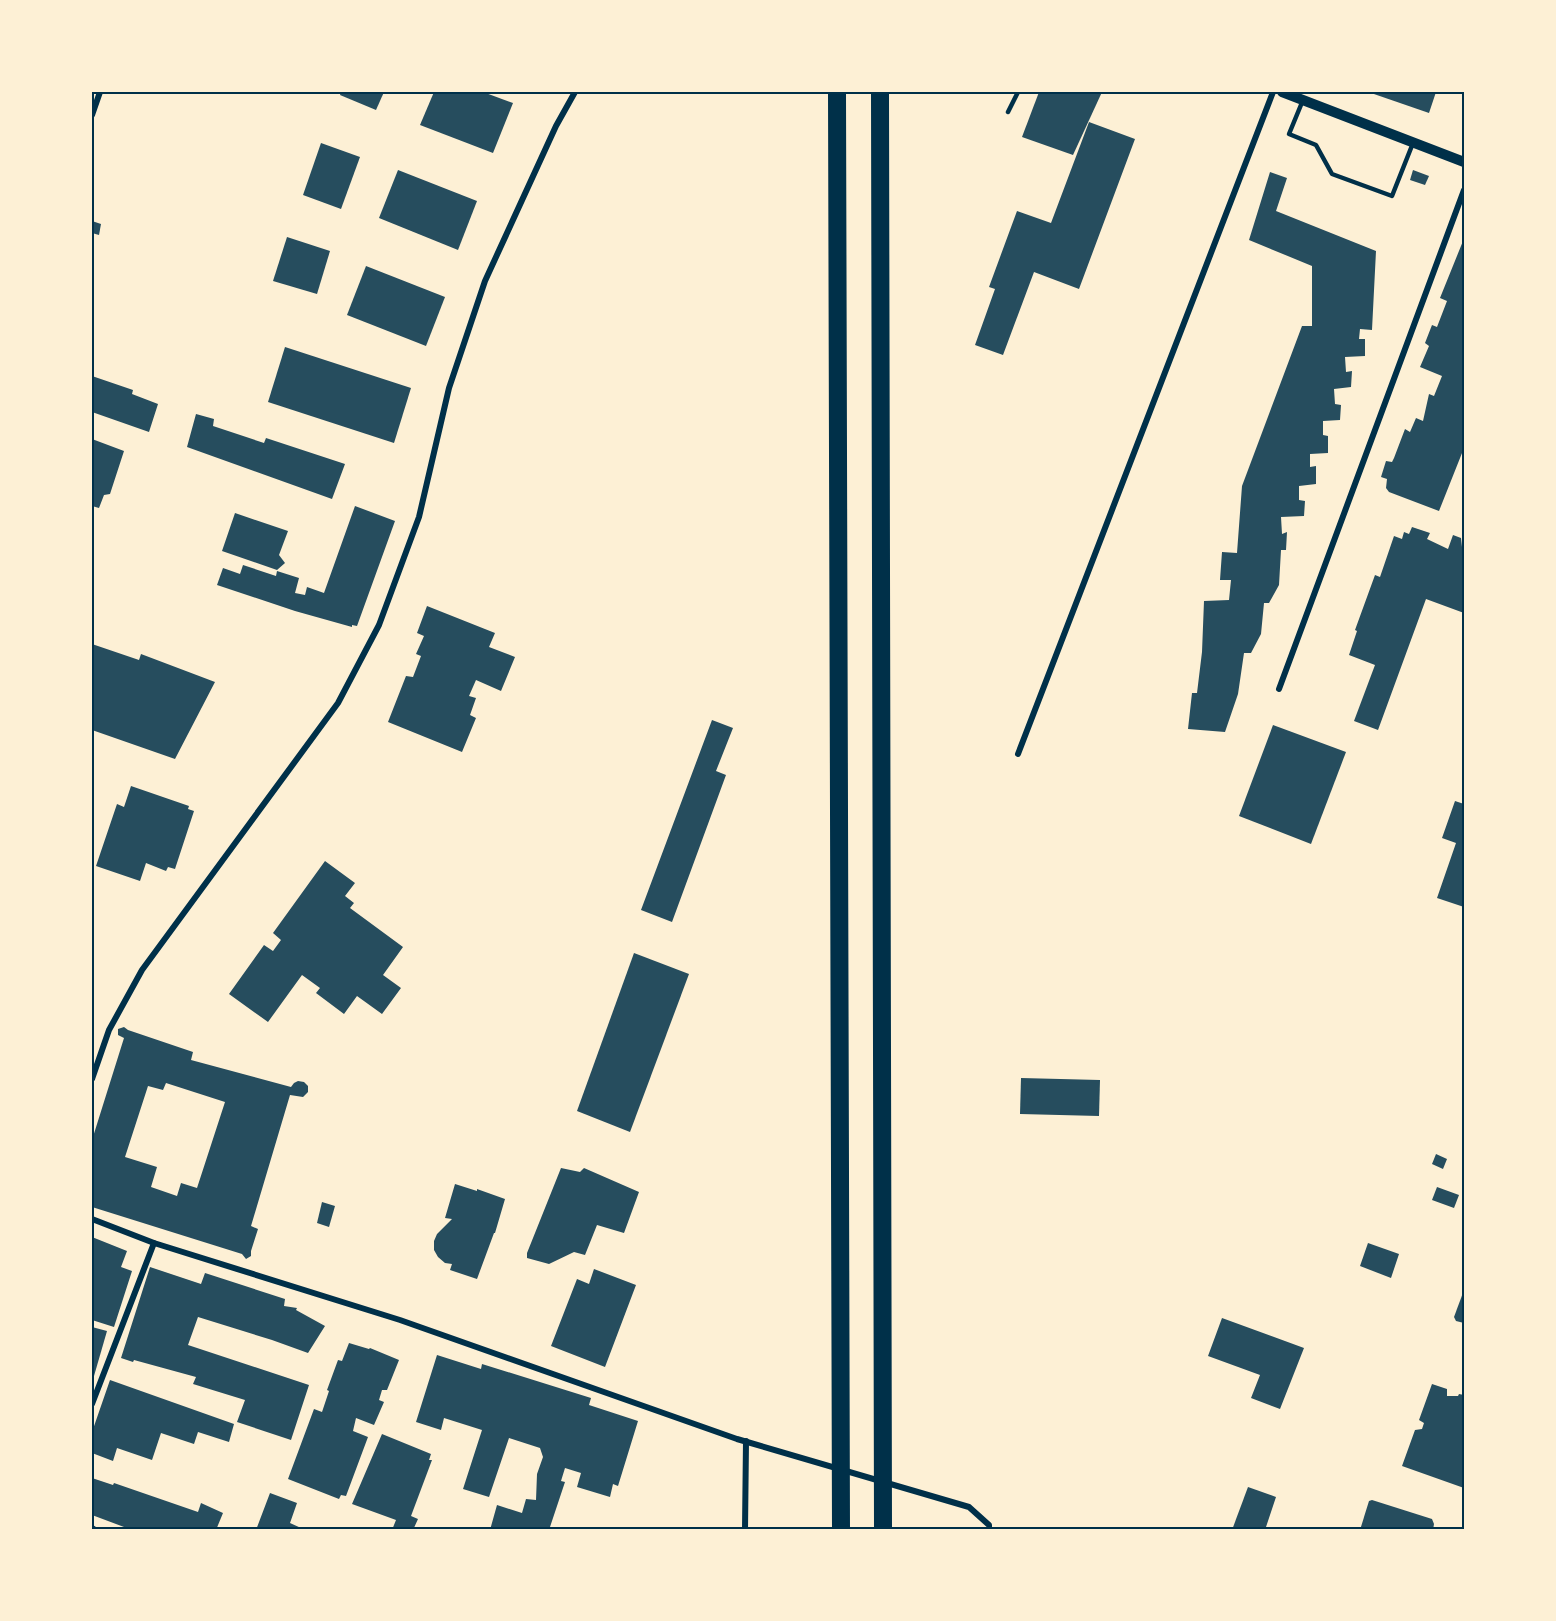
<svg xmlns="http://www.w3.org/2000/svg" width="1556" height="1621" viewBox="0 0 1556 1621" font-family="'Fira Sans',sans-serif">
<rect width="100%" height="100%" fill="#fdf0d5"/>
<g fill="#264d5e" fill-rule="evenodd">
<path d="M 341,92 L 384,92 L 376,110 L 340,95 Z"/>
<path d="M 434,92 L 483,92 L 513,103 L 493,153 L 420,125 Z"/>
<path d="M 1039,92 L 1102,92 L 1073,155 L 1022,137 Z"/>
<path d="M 1371,92 L 1436,92 L 1429,113 L 1371,93 Z"/>
<path d="M 1089,122 L 1135,139 L 1079,289 L 1034,272 L 1003,355 L 975,345 L 995,289 L 989,287 L 1017,211 L 1051,223 Z"/>
<path d="M 321,143 L 360,157 L 341,209 L 303,195 Z"/>
<path d="M 398,170 L 477,201 L 458,250 L 379,218 Z"/>
<path d="M 1413,170 L 1429,176 L 1425,185 L 1410,180 Z"/>
<path d="M 1270,172 L 1287,178 L 1276,211 L 1376,251 L 1372,330 L 1360,329 L 1359,339 L 1365,339 L 1365,356 L 1345,357 L 1346,372 L 1352,371 L 1351,387 L 1334,389 L 1335,404 L 1341,405 L 1340,420 L 1323,421 L 1323,435 L 1328,436 L 1328,453 L 1310,454 L 1310,467 L 1316,466 L 1316,484 L 1299,486 L 1299,500 L 1305,501 L 1304,516 L 1281,517 L 1282,534 L 1287,532 L 1286,550 L 1281,550 L 1279,585 L 1269,603 L 1264,603 L 1261,634 L 1251,653 L 1244,653 L 1238,694 L 1225,732 L 1188,729 L 1192,693 L 1197,693 L 1202,652 L 1204,601 L 1229,600 L 1231,580 L 1220,580 L 1222,552 L 1237,553 L 1242,486 L 1302,326 L 1312,326 L 1312,266 L 1249,240 Z"/>
<path d="M 92,221 L 101,224 L 99,235 L 92,233 Z"/>
<path d="M 287,237 L 330,251 L 317,294 L 273,281 Z"/>
<path d="M 1463,241 L 1464,242 L 1464,448 L 1439,511 L 1389,492 L 1386,488 L 1387,479 L 1381,477 L 1386,461 L 1392,462 L 1394,458 L 1405,429 L 1410,432 L 1416,418 L 1423,421 L 1429,394 L 1434,396 L 1442,376 L 1420,367 L 1429,346 L 1425,343 L 1432,325 L 1437,327 L 1447,301 L 1440,298 Z"/>
<path d="M 366,266 L 445,297 L 426,346 L 347,315 Z"/>
<path d="M 285,347 L 411,388 L 394,443 L 268,402 Z"/>
<path d="M 92,376 L 133,390 L 132,394 L 158,404 L 149,432 L 92,412 Z"/>
<path d="M 196,414 L 214,419 L 213,426 L 264,443 L 266,438 L 345,464 L 332,499 L 187,447 Z"/>
<path d="M 92,439 L 124,451 L 110,494 L 104,495 L 99,508 L 92,506 Z"/>
<path d="M 355,506 L 395,521 L 357,626 L 352,625 L 352,627 L 295,611 L 217,585 L 223,568 L 240,574 L 243,565 L 276,576 L 277,571 L 299,578 L 295,593 L 305,595 L 307,587 L 324,593 Z"/>
<path d="M 235,513 L 288,531 L 279,555 L 285,563 L 277,570 L 222,551 Z"/>
<path d="M 1412,527 L 1430,533 L 1427,539 L 1448,549 L 1453,535 L 1461,538 L 1462,547 L 1464,548 L 1464,613 L 1426,599 L 1378,730 L 1354,721 L 1375,665 L 1349,655 L 1357,631 L 1355,630 L 1375,575 L 1380,577 L 1394,536 L 1402,539 L 1404,532 L 1409,534 Z"/>
<path d="M 427,606 L 495,633 L 489,647 L 515,657 L 501,691 L 476,680 L 469,696 L 476,698 L 470,715 L 476,718 L 462,752 L 388,722 L 406,676 L 413,677 L 421,656 L 416,654 L 424,636 L 417,633 Z"/>
<path d="M 92,644 L 139,660 L 141,654 L 215,682 L 175,759 L 92,730 Z"/>
<path d="M 712,720 L 733,728 L 716,771 L 726,775 L 672,922 L 641,910 Z"/>
<path d="M 1273,725 L 1346,752 L 1311,844 L 1239,816 Z"/>
<path d="M 131,786 L 189,806 L 188,809 L 194,811 L 175,869 L 168,867 L 166,871 L 146,863 L 140,881 L 96,866 L 117,804 L 124,807 Z"/>
<path d="M 1455,801 L 1464,804 L 1464,907 L 1437,898 L 1456,843 L 1442,838 Z"/>
<path d="M 325,861 L 355,883 L 345,896 L 354,903 L 350,908 L 403,947 L 383,975 L 401,988 L 382,1014 L 357,996 L 344,1014 L 316,993 L 320,988 L 302,975 L 268,1022 L 229,994 L 264,945 L 273,951 L 281,940 L 273,933 Z"/>
<path d="M 634,953 L 689,974 L 630,1132 L 577,1111 Z"/>
<path d="M 124,1027 L 128,1030 L 193,1052 L 191,1060 L 291,1087 L 294,1083 L 298,1081 L 304,1082 L 308,1086 L 308,1092 L 303,1097 L 290,1095 L 251,1226 L 258,1229 L 251,1251 L 251,1256 L 246,1259 L 242,1254 L 92,1207 L 92,1140 L 124,1038 L 118,1035 L 118,1029 ZM 166,1083 L 225,1102 L 197,1188 L 181,1183 L 177,1196 L 151,1187 L 157,1167 L 125,1157 L 148,1086 L 163,1090 Z"/>
<path d="M 1021,1078 L 1100,1080 L 1099,1116 L 1020,1114 Z"/>
<path d="M 1436,1154 L 1447,1159 L 1443,1169 L 1432,1164 Z"/>
<path d="M 561,1168 L 580,1172 L 584,1168 L 639,1192 L 624,1233 L 597,1225 L 585,1255 L 574,1252 L 549,1264 L 527,1258 L 527,1253 Z"/>
<path d="M 455,1184 L 477,1191 L 477,1189 L 505,1199 L 495,1233 L 494,1233 L 477,1279 L 450,1270 L 452,1264 L 445,1263 L 438,1257 L 434,1250 L 434,1241 L 437,1234 L 452,1219 L 445,1218 Z"/>
<path d="M 1437,1187 L 1459,1195 L 1454,1208 L 1432,1200 Z"/>
<path d="M 322,1202 L 335,1206 L 329,1227 L 317,1223 Z"/>
<path d="M 92,1237 L 127,1251 L 121,1267 L 132,1271 L 114,1327 L 92,1320 Z"/>
<path d="M 1368,1243 L 1399,1254 L 1391,1278 L 1360,1266 Z"/>
<path d="M 150,1267 L 201,1284 L 205,1273 L 285,1299 L 284,1306 L 297,1308 L 296,1310 L 325,1326 L 308,1353 L 272,1340 L 198,1317 L 188,1345 L 309,1385 L 291,1440 L 237,1422 L 245,1400 L 193,1384 L 196,1377 L 134,1360 L 133,1362 L 121,1358 Z"/>
<path d="M 594,1269 L 636,1285 L 605,1367 L 551,1346 L 577,1279 L 589,1284 Z"/>
<path d="M 1464,1290 L 1464,1323 L 1456,1321 L 1454,1317 Z"/>
<path d="M 1222,1318 L 1304,1348 L 1280,1409 L 1251,1398 L 1260,1375 L 1208,1356 Z"/>
<path d="M 92,1327 L 107,1331 L 94,1376 L 92,1376 Z"/>
<path d="M 349,1343 L 369,1349 L 370,1348 L 399,1360 L 387,1390 L 382,1390 L 379,1400 L 384,1402 L 374,1425 L 356,1418 L 353,1431 L 368,1437 L 346,1496 L 341,1495 L 339,1499 L 288,1479 L 314,1409 L 322,1412 L 329,1391 L 327,1390 L 338,1360 L 342,1361 Z"/>
<path d="M 437,1355 L 481,1369 L 482,1364 L 591,1398 L 589,1405 L 638,1421 L 618,1486 L 613,1484 L 610,1497 L 577,1487 L 581,1473 L 565,1468 L 561,1481 L 565,1482 L 549,1530 L 490,1530 L 497,1505 L 522,1513 L 526,1499 L 536,1500 L 537,1474 L 543,1457 L 540,1448 L 509,1438 L 489,1497 L 463,1489 L 482,1430 L 444,1418 L 441,1430 L 416,1422 Z"/>
<path d="M 110,1380 L 234,1424 L 229,1442 L 198,1432 L 194,1444 L 161,1433 L 152,1460 L 117,1448 L 113,1461 L 92,1453 L 92,1432 Z"/>
<path d="M 1432,1384 L 1447,1389 L 1447,1396 L 1458,1396 L 1459,1394 L 1464,1395 L 1464,1488 L 1402,1466 L 1415,1430 L 1422,1429 L 1424,1423 L 1419,1420 Z"/>
<path d="M 382,1434 L 431,1454 L 429,1460 L 432,1460 L 411,1516 L 418,1519 L 413,1530 L 392,1530 L 396,1520 L 352,1504 Z"/>
<path d="M 92,1478 L 113,1485 L 114,1483 L 198,1512 L 201,1503 L 223,1513 L 216,1530 L 132,1530 L 92,1515 Z"/>
<path d="M 1248,1487 L 1276,1497 L 1265,1530 L 1232,1530 Z"/>
<path d="M 270,1493 L 297,1503 L 290,1523 L 301,1528 L 300,1530 L 256,1530 Z"/>
<path d="M 1372,1500 L 1432,1519 L 1434,1524 L 1433,1530 L 1360,1530 L 1369,1501 Z"/>
</g>
<g fill="none" stroke-linecap="round" stroke-linejoin="round">
<g stroke="#003049" stroke-width="4.5">
<path d="M 1303,100 L 1289,134 L 1316,145 L 1332,174 L 1392,196 L 1413,143"/>
<path d="M 1008,112 L 1018,92"/>
</g>
<g stroke="#003049" stroke-width="6">
<path d="M 92,115 L 100,92"/>
<path d="M 1279,689 L 1464,190"/>
<path d="M 1018,754 L 1273,92"/>
<path d="M 92,1079 L 109,1030 L 142,970 L 338,703 L 379,625 L 419,517 L 449,388 L 485,281 L 556,126 L 575,92"/>
<path d="M 92,1219 L 154,1243 L 400,1320 L 737,1439 L 969,1507 L 989,1525 L 989,1530"/>
<path d="M 92,1404 L 154,1243"/>
<path d="M 92,1528 L 95,1530"/>
<path d="M 745,1530 L 746,1441"/>
</g>
<path stroke="#003049" stroke-width="10" d="M 1282,92 L 1464,162"/>
<g stroke="#003049" stroke-width="18">
<path d="M 837,92 L 841,1530"/>
<path d="M 880,92 L 883,1530"/>
</g>
</g>
<rect width="1556" height="1621" fill="none" stroke="#fdf0d5" stroke-width="186"/>
<rect x="93" y="93" width="1370" height="1435" fill="none" stroke="#003049" stroke-width="2"/>
</svg>
